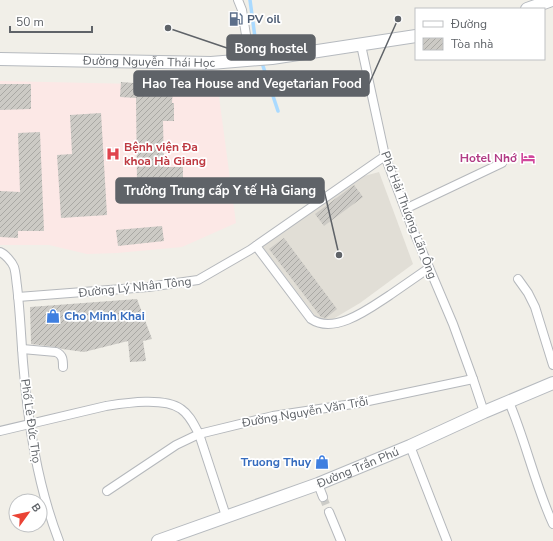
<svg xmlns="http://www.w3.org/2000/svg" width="553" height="541" viewBox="0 0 553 541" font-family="'Nunito Sans',sans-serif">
<defs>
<pattern id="building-hatch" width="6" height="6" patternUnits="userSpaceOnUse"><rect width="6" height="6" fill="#cccac5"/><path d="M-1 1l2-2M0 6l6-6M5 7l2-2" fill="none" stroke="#a9a8a4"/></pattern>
</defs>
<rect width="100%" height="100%" fill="#f1efe8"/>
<path fill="#e1ded6" d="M 379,172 L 413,264 L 360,303 L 328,322 L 319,321 L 262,246 L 357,178 Z"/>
<path fill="#fce8e6" d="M 0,81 L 183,85 L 217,82 L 236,223 L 182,247 L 117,253 L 87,254 L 49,245 L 0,245 Z"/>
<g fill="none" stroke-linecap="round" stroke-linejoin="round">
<path stroke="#aadaff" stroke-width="3.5" d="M 250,0 L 256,45 L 278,111"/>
</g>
<g fill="url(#building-hatch)">
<path d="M 121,82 L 173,86 L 172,103 L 174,103 L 174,121 L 163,121 L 164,167 L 183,167 L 183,184 L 137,184 L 136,98 L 120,97 Z"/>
<path d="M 0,84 L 31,84 L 31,109 L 0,110 Z"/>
<path d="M 101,113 L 107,215 L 61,218 L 57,155 L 72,154 L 70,115 Z"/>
<path d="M 40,132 L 44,231 L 18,231 L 18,238 L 0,237 L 0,191 L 20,192 L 18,133 Z"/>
<path d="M 354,185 L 363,197 L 324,226 L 315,214 Z"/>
<path d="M 162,226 L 164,241 L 118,246 L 116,230 Z"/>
<path d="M 284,238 L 337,309 L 326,318 L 321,317 L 269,249 Z"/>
<path d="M 137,299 L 152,339 L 143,341 L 146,361 L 130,362 L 128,341 L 84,352 L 62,349 L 56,347 L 31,344 L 30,307 Z"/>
</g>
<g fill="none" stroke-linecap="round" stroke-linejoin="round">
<path stroke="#ccccc8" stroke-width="8" stroke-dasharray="8 4" stroke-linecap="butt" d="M 323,497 L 329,512"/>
<defs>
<g id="minor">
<path d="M 238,0 L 242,10 L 250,60"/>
<path d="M 361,45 L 385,156 L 411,225 L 453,324 L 473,379"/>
<path d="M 405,209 L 502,163"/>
<path d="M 256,246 L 311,319 C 335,335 370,308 390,295 C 403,286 416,277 429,268"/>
<path d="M 0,252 C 5,254 12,262 14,267 C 16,273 16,280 17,286 C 20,311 21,336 23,362 C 28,423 37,484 59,541"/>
<path d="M 518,279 L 528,293 L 535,307 L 553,365"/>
<path d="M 18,297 L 148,287 L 198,280 L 250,250 L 385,156"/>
<path d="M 22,349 L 56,352 C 63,355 63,360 63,367"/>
<path d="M 509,402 C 526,442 535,485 553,524"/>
<path d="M 0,431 L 106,406 C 126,403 164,397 181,409 C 190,415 194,425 199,434 L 273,416 L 359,403 L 473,379 L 484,412"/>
<path d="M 410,446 L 447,541"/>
<path d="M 318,484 L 323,497"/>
<path d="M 107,491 L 176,445 L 199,434 L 226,516"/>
<path d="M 329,512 L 341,541"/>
</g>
<g id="secondary">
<path d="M 527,9 L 552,0"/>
<path id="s1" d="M 0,59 L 211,63 L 272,58 L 416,36"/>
<path id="s2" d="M 158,541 L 318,484 L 410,446 L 484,412 L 553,383"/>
</g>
</defs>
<use href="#minor" stroke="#b5b8bc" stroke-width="10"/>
<use href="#secondary" stroke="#b6babf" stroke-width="14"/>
<use href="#minor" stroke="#fff" stroke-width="8"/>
<use href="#secondary" stroke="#fff" stroke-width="12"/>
</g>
<defs>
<symbol id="fuel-bare" viewBox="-9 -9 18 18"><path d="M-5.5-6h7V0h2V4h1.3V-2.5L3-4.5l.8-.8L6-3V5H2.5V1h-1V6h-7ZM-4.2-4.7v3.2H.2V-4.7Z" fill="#5c6f8a" stroke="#fff" stroke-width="2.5" paint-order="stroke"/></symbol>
<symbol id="hospital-bare" viewBox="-9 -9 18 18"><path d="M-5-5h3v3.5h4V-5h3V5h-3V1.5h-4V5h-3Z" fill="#e0444e" stroke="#fff" stroke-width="2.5" paint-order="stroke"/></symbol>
<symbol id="hotel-bare" viewBox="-9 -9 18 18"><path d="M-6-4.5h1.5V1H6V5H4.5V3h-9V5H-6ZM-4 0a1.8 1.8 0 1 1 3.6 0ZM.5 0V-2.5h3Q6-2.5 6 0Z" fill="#d1479c" stroke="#fff" stroke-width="2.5" paint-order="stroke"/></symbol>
<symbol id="shop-bare" viewBox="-9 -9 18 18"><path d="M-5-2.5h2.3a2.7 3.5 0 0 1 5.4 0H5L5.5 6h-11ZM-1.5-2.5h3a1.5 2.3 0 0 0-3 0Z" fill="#3f7fe0" stroke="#fff" stroke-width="2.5" paint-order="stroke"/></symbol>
</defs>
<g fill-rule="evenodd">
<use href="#fuel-bare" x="226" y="9" width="20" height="20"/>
<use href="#hospital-bare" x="103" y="144" width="20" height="20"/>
<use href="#hotel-bare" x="518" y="148" width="20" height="20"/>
<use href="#shop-bare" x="43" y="306" width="20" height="20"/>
<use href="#shop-bare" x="312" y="452" width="20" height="20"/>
</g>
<g text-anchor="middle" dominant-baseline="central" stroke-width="3.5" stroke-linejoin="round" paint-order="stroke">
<g font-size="12" font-weight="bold" fill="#4e5e75" stroke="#fff" text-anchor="start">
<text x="247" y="19">PV oil</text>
</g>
<g font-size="12" fill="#5f6368" stroke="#fff">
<text stroke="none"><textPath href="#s1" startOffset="149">Đường Nguyễn Thái Học</textPath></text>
<text transform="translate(409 215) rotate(69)">Phố Hải Thượng Lãn Ông</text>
<text transform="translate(135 287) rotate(-6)">Đường Lý Nhân Tông</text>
<text transform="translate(305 412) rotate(-10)">Đường Nguyễn Văn Trỗi</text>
<text transform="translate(31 421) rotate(82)">Phố Lê Đức Thọ</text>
<text stroke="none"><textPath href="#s2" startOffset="213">Đường Trần Phú</textPath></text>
</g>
<g font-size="12" font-weight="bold" fill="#be3a42" stroke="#fff" text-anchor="start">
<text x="124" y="147">Bệnh viện Đa<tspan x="124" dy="14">khoa Hà Giang</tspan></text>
</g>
<g font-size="12" font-weight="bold" fill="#b23c85" stroke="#fff" text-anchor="end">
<text x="517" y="158">Hotel Nhớ</text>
</g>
<g font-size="12" font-weight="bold" fill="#366cbe" stroke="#fff" text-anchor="start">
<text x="64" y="316">Cho Minh Khai</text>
<text x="311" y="462" text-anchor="end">Truong Thuy</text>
</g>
</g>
<path fill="none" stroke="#5f6368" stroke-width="1.5" d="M168 28L227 48M398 19L369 84M339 255L324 190"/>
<g fill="#5f6368" stroke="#fff" stroke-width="1.5">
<circle cx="168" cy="28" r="4"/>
<circle cx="398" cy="19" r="4"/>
<circle cx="339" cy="255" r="4"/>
</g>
<g fill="#5f6368" stroke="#5f6368" stroke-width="1.5">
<rect x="227" y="35" width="88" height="25" rx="4"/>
<rect x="134" y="71" width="235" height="25" rx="4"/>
<rect x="116" y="178" width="208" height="25" rx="4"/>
</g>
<g font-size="13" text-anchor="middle" font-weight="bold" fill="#fff">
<text x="271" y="53">Bong hostel</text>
<text x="252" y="88">Hao Tea House and Vegetarian Food</text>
<text x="220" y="195">Trường Trung cấp Y tế Hà Giang</text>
</g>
<rect x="415" y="8" width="130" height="52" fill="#ffffff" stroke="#bfc1c3"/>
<rect x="423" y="21" width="20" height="6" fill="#ffffff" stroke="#bfc1c3"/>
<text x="451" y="28" font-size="12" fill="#5f6368">Đường</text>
<rect x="423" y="38" width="20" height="12" fill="url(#building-hatch)" stroke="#bfc1c3"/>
<text x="451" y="48" font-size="12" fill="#5f6368">Tòa nhà</text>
<g transform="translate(28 513) rotate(57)"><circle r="19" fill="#ffffff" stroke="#bfc1c3"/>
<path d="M0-3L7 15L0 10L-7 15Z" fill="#ea4335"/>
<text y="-6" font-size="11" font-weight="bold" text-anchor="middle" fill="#5f6368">B</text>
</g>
<path d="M10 26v6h82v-6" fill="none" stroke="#5f6368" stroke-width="2"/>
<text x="16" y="26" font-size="12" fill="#5f6368" stroke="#ffffff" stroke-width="3" paint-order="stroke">50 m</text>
</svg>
